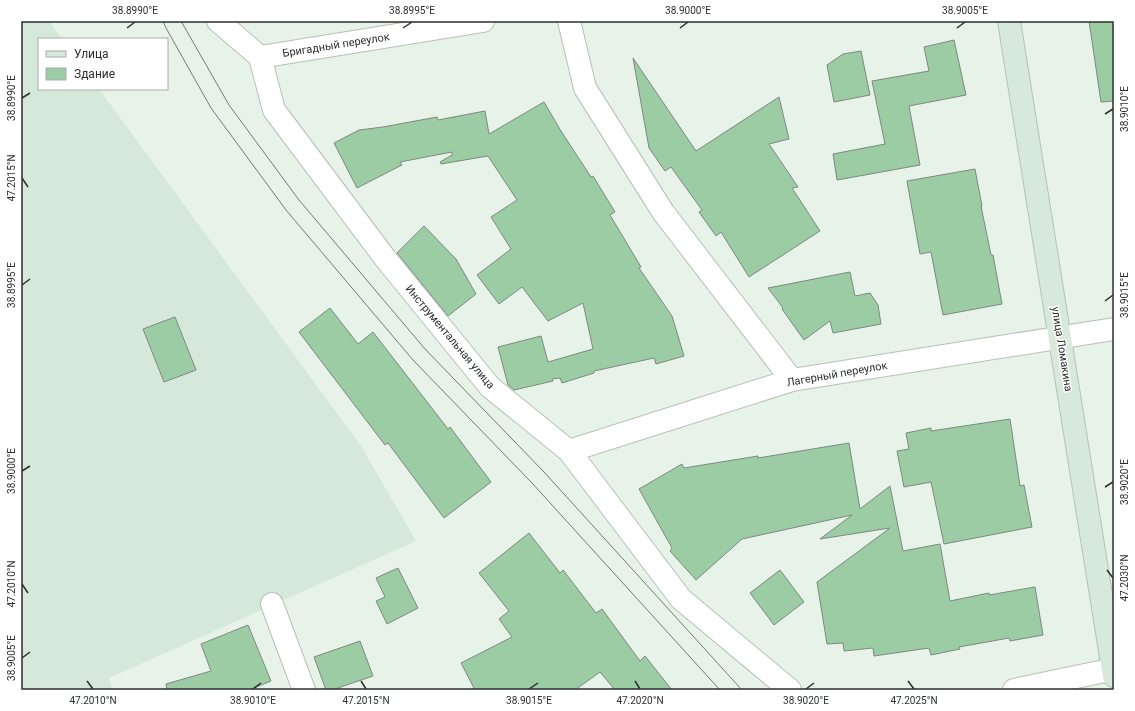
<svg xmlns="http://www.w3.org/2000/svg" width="1135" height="711" viewBox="0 0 1135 711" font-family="Roboto,sans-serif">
<rect width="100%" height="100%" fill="#e7f3e9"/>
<path fill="#d6e8d9" d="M 21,21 L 49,21 L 62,39 L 39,39 L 39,89 L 99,89 L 361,446 L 416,541 L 109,678 L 112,690 L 21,690 Z"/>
<g fill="#9ccca4" stroke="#7e887f">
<path d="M 1089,21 L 1114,21 L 1114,101 L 1101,102 Z"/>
<path d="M 954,40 L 966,95 L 909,106 L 920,165 L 837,180 L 833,154 L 885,144 L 872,81 L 929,71 L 924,47 Z"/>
<path d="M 861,51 L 870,95 L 834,102 L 827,65 L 843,54 Z"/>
<path d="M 633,58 L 696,151 L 779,97 L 789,139 L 769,144 L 798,187 L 792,188 L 820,231 L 749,277 L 721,232 L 716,236 L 699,212 L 702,210 L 671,167 L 665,171 L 649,148 Z"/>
<path d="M 544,102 L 561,131 L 591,177 L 593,176 L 615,212 L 610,215 L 641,267 L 639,268 L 672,316 L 684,356 L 656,364 L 654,358 L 594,371 L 594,373 L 562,383 L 560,378 L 552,379 L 553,381 L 514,390 L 508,385 L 498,347 L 541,336 L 548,362 L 593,349 L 583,303 L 548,321 L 522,287 L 499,304 L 477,275 L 511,249 L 491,217 L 517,200 L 488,156 L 441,164 L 440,162 L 452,155 L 452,152 L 400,162 L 402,165 L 357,188 L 334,143 L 359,130 L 383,127 L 437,117 L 438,120 L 485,111 L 489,134 Z"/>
<path d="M 975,169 L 982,206 L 981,206 L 991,255 L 993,255 L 1002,304 L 943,315 L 931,252 L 920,254 L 907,181 Z"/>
<path d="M 424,226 L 456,259 L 476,294 L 448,316 L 397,253 Z"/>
<path d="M 850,272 L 855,296 L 870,293 L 878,305 L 881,324 L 833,333 L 830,321 L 804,340 L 782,309 L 783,308 L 768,288 Z"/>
<path d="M 330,308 L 358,344 L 373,332 L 448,429 L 450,427 L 491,482 L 444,518 L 388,443 L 385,445 L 299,332 Z"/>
<path d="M 175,317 L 196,370 L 164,382 L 143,329 Z"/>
<path d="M 1010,419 L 1020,486 L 1024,485 L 1032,527 L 944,544 L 931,482 L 904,487 L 897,451 L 909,449 L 906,433 L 931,428 L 931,431 Z"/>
<path d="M 849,443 L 860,509 L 890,486 L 903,551 L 940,544 L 950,601 L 989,593 L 989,595 L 1035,587 L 1043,635 L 1010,641 L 1009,638 L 959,647 L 960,649 L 931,655 L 929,648 L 874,656 L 873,648 L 844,651 L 843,643 L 827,644 L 817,582 L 890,528 L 820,539 L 852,515 L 742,539 L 696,580 L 670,551 L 672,548 L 639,489 L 682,464 L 684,468 L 758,456 L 758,458 Z"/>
<path d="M 529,533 L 560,573 L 563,570 L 596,613 L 602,609 L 640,661 L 645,656 L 672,690 L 615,690 L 600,672 L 575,690 L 475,690 L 461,663 L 512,637 L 499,619 L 509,611 L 479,573 Z"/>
<path d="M 398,568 L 418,608 L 387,624 L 376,601 L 385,597 L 376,578 Z"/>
<path d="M 780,570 L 804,602 L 774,625 L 750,593 Z"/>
<path d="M 248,625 L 271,681 L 249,690 L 167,690 L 166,684 L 211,671 L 201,644 Z"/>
<path d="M 360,641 L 373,676 L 332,690 L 326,690 L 314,657 Z"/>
</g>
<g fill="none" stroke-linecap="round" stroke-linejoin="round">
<defs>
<g id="street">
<path d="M 218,21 L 260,57 L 274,110 L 385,258 L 490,387 L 569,451 L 681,599 L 790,690"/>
<path d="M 569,21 L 585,88 L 663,212 L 792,380"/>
<path d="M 260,57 L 483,21"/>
<path d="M 569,451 L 792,380 L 1114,329"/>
<path d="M 272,604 L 304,690"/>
<path d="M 1014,690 L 1114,669"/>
</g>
<path id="secondary" d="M 1009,21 L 1114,676"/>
</defs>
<use href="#street" stroke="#b6c1b8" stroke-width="24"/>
<use href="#secondary" stroke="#b6c1b8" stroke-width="24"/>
<use href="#street" stroke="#fff" stroke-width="22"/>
<use href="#secondary" stroke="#d7e9da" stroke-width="22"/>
<g stroke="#737a74" stroke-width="1">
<path d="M 163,21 L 166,28 L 211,108 L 286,210 L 413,360 L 532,483 L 720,690"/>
<path d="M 181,21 L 229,105 L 299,200 L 425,349 L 544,472 L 742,690"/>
</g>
</g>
<path fill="none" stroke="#2b2f2c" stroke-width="1.5" d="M 127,28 L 135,22M 403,28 L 412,22M 680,28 L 688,22M 957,28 L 965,22M 22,98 L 30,93M 1105,114 L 1113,109M 22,178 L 28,187M 22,285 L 30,279M 1105,301 L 1113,295M 22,471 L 30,466M 1105,487 L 1113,482M 1107,570 L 1113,578M 22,584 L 28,593M 22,658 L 30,652M 87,681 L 93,689M 361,681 L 366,689M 635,681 L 640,689M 908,681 L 914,689M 253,689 L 261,683M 529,689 L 538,683M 806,689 L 814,683"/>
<g text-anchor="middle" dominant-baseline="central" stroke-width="3" stroke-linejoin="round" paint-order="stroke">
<g font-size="11" fill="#2b2f2c" stroke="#fff">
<text transform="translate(336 45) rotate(-9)">Бригадный переулок</text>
<text transform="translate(450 337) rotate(50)">Инструментальная улица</text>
<text transform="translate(1062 349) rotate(81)">улица Ломакина</text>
<text transform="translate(837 374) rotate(-10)">Лагерный переулок</text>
</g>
</g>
<rect width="1135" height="711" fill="none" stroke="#ffffff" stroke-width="44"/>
<rect x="38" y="38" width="130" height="52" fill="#ffffff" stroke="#aaacab"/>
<rect x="46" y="51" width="20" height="6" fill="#d7e9da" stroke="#aaacab"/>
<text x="74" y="58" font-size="12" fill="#2b2f2c">Улица</text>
<rect x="46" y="68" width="20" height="12" fill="#9ccca4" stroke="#aaacab"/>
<text x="74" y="78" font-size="12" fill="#2b2f2c">Здание</text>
<rect x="22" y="22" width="1091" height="667" fill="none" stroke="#2b2f2c" stroke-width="1.5"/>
<g font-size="10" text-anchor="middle" fill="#2b2f2c">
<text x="135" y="14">38.8990°E</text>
<text x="412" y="14">38.8995°E</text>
<text x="688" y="14">38.9000°E</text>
<text x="965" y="14">38.9005°E</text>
<text transform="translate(11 98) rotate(-90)" y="4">38.8990°E</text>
<text transform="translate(1124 109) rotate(-90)" y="4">38.9010°E</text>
<text transform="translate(11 178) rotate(-90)" y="4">47.2015°N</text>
<text transform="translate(11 285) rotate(-90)" y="4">38.8995°E</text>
<text transform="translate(1124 295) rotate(-90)" y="4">38.9015°E</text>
<text transform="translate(11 471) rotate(-90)" y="4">38.9000°E</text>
<text transform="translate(1124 482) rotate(-90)" y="4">38.9020°E</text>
<text transform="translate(1124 578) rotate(-90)" y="4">47.2030°N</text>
<text transform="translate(11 584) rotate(-90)" y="4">47.2010°N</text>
<text transform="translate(11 658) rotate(-90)" y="4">38.9005°E</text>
<text x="93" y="704">47.2010°N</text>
<text x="253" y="704">38.9010°E</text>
<text x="366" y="704">47.2015°N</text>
<text x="529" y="704">38.9015°E</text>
<text x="640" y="704">47.2020°N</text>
<text x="806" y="704">38.9020°E</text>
<text x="914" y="704">47.2025°N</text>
</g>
</svg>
